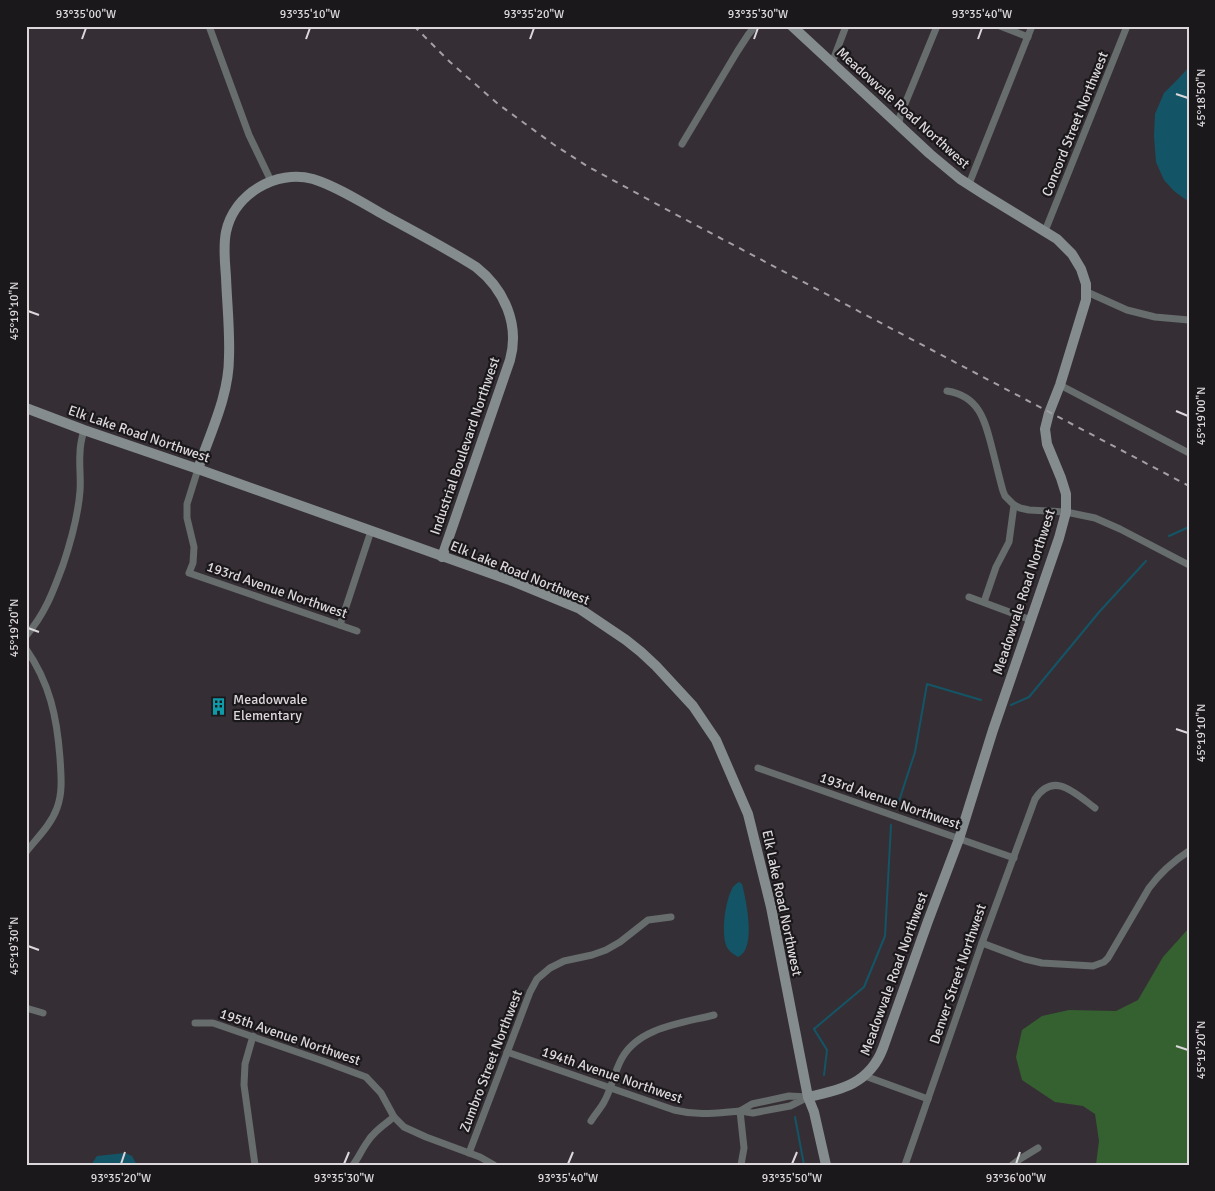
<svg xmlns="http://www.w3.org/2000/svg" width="1215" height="1191" viewBox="0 0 1215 1191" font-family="Signika,sans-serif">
<rect width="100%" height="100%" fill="#352f35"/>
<path fill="#356030" d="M 1189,928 L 1189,1165 L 1096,1165 L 1099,1141 L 1095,1114 L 1083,1106 L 1055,1102 L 1022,1080 L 1016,1057 L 1022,1030 L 1042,1016 L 1069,1010 L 1116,1011 L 1138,1000 L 1163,957 Z"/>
<g fill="#135566">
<path d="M 1189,67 L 1189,202 L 1174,191 L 1164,180 L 1156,162 L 1154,136 L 1155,114 L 1164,93 L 1179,78 Z"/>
<path d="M 739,882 L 742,884 C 746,900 757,949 738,957 C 735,955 730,952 728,949 C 720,937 725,900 733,887 C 734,886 737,883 739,882 Z"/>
<path d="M 125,1153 L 132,1156 L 137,1165 L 91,1165 L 97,1156 Z"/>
</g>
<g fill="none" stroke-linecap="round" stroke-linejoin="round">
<g stroke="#135566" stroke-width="2">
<path d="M 1169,536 L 1189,527"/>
<path d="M 1011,705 L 1029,697 L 1100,611 L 1146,561"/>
<path d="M 899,801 L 915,752 L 927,684 L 981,700"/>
<path d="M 824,1075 L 827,1050 L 814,1029 L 864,987 L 885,936 L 891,825"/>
<path d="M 795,1117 L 804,1165"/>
</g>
<g stroke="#676c6c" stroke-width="7">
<path d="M 209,26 L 249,135 L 271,181"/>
<path d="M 1000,26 L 1028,37"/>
<path d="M 832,63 L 846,26"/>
<path d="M 899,124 L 900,116 L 937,26"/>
<path d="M 682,144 L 737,52 L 748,35 L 755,26"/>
<path d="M 969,184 L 1032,26"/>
<path d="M 1045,231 L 1127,26"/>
<path d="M 1087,292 L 1127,310 L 1155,317 L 1189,320"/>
<path d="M 1060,385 L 1189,453"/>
<path d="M 947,391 C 979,396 985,420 992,448 C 996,463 999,477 1003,491 L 1005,496 L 1014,505 L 1009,542 L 996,567 L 984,602"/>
<path d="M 198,469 L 187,504 L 187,518 L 194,547 L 193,563 L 189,573 L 357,631"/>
<path d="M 1014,505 L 1020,508 L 1029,510 L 1066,512 L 1095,518 L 1120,529 L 1189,565"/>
<path d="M 969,597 L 1031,620"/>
<path d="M 340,625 L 371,531"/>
<path d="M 26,636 C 45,614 53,592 63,565 C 71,541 78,517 80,491 C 81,478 79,465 80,453 C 80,445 82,437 84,430"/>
<path d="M 26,649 C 50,683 57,718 60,758 C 61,775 63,792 57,808 C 51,825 37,838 26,852"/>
<path d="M 758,768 L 1014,858"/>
<path d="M 982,943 L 1025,959 L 1042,963 L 1093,966 L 1104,962 L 1108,958 L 1149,888 C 1160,873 1172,862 1189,851"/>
<path d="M 26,1008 L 43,1013"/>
<path d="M 195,1023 L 213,1023 L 323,1061 L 366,1077 L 381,1093 L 394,1117 L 404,1127 L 426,1137 L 480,1157 L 494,1165"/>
<path d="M 253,1036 L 245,1064 L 244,1085 L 255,1165"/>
<path d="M 507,1052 L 674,1110 C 699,1116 715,1113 740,1111 L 744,1148 L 741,1165"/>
<path d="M 865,1076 L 928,1099"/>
<path d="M 789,1096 L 808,1097 L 790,1106 L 753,1113 L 740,1111 L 752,1104 Z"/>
<path d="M 591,1121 C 595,1114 601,1108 604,1102 C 612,1088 614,1072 622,1058 C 639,1027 683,1023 714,1015"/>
<path d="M 469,1153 L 530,992 L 537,979 L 550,968 L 564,961 L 592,955 L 606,950 L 620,942 L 648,920 L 671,917"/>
<path d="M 353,1165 C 359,1157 362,1149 368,1141 C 374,1131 385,1124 394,1117"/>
<path d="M 905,1165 L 982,943 L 1035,799 C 1054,770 1076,794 1095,808"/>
<path d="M 1012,1165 L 1020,1159 L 1038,1148"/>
</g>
<g stroke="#848c8d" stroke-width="10">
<path d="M 792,26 L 832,63 L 930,154 L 960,179 L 985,195 L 1057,239 L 1072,254 L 1081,269 L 1086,284 L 1086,300 L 1060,385 L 1049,413 L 1045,429 L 1047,444 L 1061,478 L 1066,494 L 1066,512 L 1059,538 L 993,730 L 959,839 L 928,921 L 883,1048 C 870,1083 842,1090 808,1097"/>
<path d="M 26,408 L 84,430 L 198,469 L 512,581 L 580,609 L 626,640 L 641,652 L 656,666 L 693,706 L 716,740 L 748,814 L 771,907 L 808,1097 L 814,1112 L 826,1165"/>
<path d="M 198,469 C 210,433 229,396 229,357 C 230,330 227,304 226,277 C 225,262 223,247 226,232 C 234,194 276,169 313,179 C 336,186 363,203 384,215 C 415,232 446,248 476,267 C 504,289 520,324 510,360 L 442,557"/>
</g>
<path stroke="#a39fa3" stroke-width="2" stroke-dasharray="6 6" stroke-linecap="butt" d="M 414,26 L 450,62 L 498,104 L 553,144 L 587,166 L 673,213 L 1189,486"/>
</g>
<path fill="none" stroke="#dbd7db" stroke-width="2" d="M 82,39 L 86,28M 306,39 L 310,28M 530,39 L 534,28M 754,39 L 758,28M 978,39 L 982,28M 1176,94 L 1188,98M 28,311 L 39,315M 1176,411 L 1188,416M 28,628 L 39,632M 1176,729 L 1188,733M 28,946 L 39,950M 1176,1046 L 1188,1050M 121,1164 L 125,1152M 344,1164 L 349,1152M 568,1164 L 573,1152M 792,1164 L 797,1152M 1016,1164 L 1020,1152"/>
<defs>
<symbol id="building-bare" viewBox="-9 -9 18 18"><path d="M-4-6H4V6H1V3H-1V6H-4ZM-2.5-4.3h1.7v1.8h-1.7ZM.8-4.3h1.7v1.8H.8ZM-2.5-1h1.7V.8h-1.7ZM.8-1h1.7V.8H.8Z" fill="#0f9aa8" stroke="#1b181b" stroke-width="2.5" paint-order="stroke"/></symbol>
</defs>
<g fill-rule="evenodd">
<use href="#building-bare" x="206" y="694" width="25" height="25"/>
</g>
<g text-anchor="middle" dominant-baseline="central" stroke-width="4.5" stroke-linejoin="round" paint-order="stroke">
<g font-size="14" fill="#dbd7db" stroke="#1b181b">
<text transform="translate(903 108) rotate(42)">Meadowvale Road Northwest</text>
<text transform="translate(1075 124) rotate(-68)">Concord Street Northwest</text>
<text transform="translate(139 434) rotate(19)">Elk Lake Road Northwest</text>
<text transform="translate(465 446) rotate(-71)">Industrial Boulevard Northwest</text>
<text transform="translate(520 573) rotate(22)">Elk Lake Road Northwest</text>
<text transform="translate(277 590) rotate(19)">193rd Avenue Northwest</text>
<text transform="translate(1024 592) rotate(-72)">Meadowvale Road Northwest</text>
<text transform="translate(890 801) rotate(19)">193rd Avenue Northwest</text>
<text transform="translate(782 903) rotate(78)">Elk Lake Road Northwest</text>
<text transform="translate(894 974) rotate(-70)">Meadowvale Road Northwest</text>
<text transform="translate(958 974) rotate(-71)">Denver Street Northwest</text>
<text transform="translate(290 1037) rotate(19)">195th Avenue Northwest</text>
<text transform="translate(491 1061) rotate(-69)">Zumbro Street Northwest</text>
<text transform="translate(612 1075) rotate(19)">194th Avenue Northwest</text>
</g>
<g font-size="14" fill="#dbd7db" stroke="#1b181b" text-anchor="start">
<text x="233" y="699">Meadowvale<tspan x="233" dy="16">Elementary</tspan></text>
</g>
</g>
<rect width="1215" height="1191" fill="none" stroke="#1b181b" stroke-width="55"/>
<rect x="28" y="28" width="1160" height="1136" fill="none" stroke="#dbd7db" stroke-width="2"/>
<g font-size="12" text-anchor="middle" fill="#dbd7db">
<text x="86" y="18">93°35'00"W</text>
<text x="310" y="18">93°35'10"W</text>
<text x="534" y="18">93°35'20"W</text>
<text x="758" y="18">93°35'30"W</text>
<text x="982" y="18">93°35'40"W</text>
<text transform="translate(1201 98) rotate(-90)" y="4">45°18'50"N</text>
<text transform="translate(14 311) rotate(-90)" y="4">45°19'10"N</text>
<text transform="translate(1201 416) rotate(-90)" y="4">45°19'00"N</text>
<text transform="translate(14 628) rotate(-90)" y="4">45°19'20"N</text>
<text transform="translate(1201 733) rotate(-90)" y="4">45°19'10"N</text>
<text transform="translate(14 946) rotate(-90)" y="4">45°19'30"N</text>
<text transform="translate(1201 1050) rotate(-90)" y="4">45°19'20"N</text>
<text x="121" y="1182">93°35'20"W</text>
<text x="344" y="1182">93°35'30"W</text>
<text x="568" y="1182">93°35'40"W</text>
<text x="792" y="1182">93°35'50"W</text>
<text x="1016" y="1182">93°36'00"W</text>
</g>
</svg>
